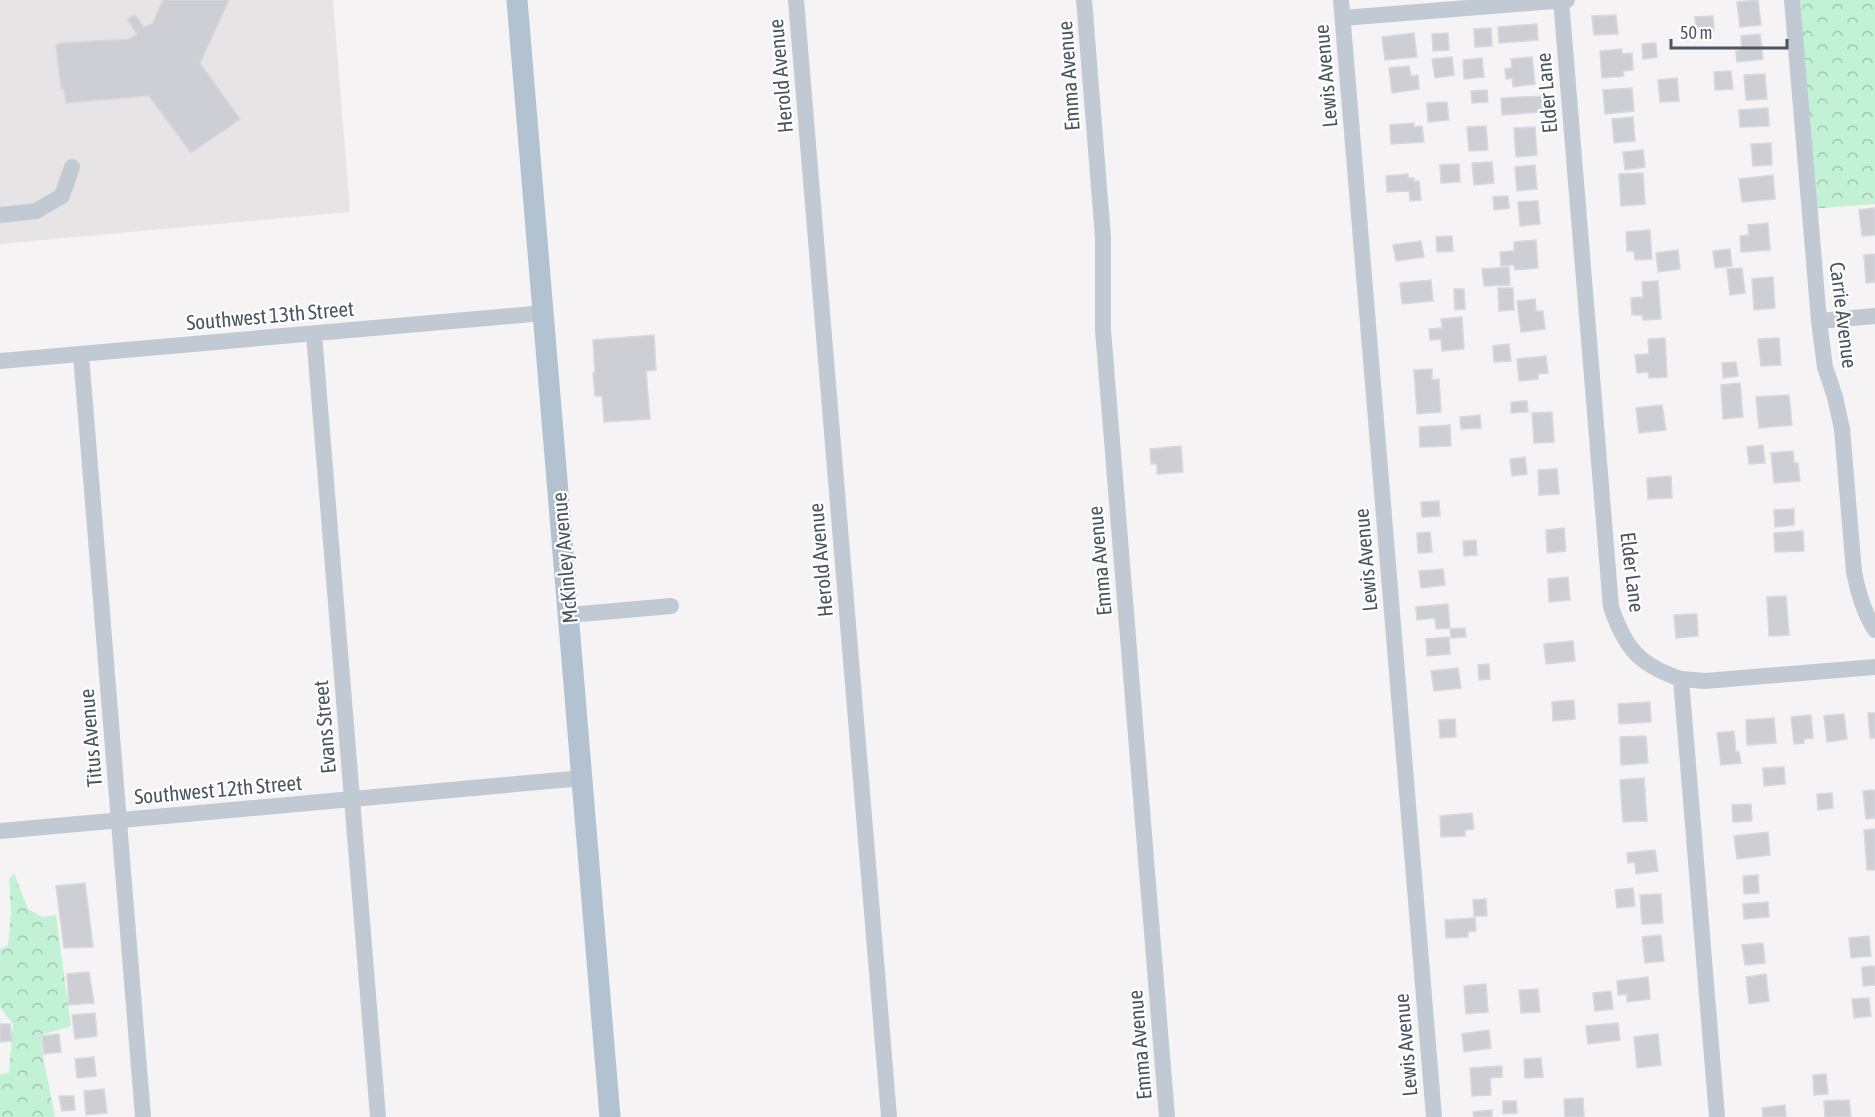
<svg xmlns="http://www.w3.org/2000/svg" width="1875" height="1117" viewBox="0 0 1875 1117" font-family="'Asap Condensed',sans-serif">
<defs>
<pattern id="forest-crowns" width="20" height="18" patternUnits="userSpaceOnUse" patternTransform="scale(1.5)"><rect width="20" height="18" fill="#c3f1d5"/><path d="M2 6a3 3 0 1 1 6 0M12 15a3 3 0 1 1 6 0" fill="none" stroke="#a0c6b0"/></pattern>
</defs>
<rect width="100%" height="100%" fill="#f5f3f3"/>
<path fill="#e6e4e5" d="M 0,0 L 333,0 L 350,212 L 0,244 Z"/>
<g fill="url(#forest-crowns)">
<path d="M 1798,0 L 1875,0 L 1875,204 L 1810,209 Z"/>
<path d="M 14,873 L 28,909 L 42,917 L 56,915 L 71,1026 L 41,1035 L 43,1056 L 55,1117 L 0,1117 L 0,1074 L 9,1073 L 13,1024 L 0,1007 L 0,949 L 8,945 L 11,913 L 9,879 Z"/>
</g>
<g fill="#cdcfd5" stroke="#d7d9de" stroke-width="1.5">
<path d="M 163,0 L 229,0 L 200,63 L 240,119 L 191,153 L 149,96 L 66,103 L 64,89 L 61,89 L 56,46 L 59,43 L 129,39 L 137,34 L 127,19 L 135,15 L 144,27 L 152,24 Z"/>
<path d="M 1758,0 L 1761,25 L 1740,27 L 1737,2 Z"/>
<path d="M 1616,15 L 1618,34 L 1594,35 L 1592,16 Z"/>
<path d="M 1713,16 L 1714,32 L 1696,33 L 1695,17 Z"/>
<path d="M 1537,24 L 1538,40 L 1499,43 L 1498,27 Z"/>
<path d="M 1491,28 L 1492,46 L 1475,47 L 1474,29 Z"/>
<path d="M 1414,33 L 1417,57 L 1385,60 L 1382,37 Z"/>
<path d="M 1448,33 L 1449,50 L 1433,51 L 1432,34 Z"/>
<path d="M 1760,34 L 1763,59 L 1737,62 L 1736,51 L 1742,50 L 1741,36 Z"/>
<path d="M 1656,43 L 1657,57 L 1643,59 L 1642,44 Z"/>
<path d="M 1622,49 L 1622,54 L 1632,53 L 1633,70 L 1623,71 L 1624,76 L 1602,78 L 1600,51 Z"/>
<path d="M 1452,57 L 1454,75 L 1435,78 L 1432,59 Z"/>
<path d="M 1532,57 L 1535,84 L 1513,87 L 1512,78 L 1506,79 L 1505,69 L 1512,68 L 1511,59 Z"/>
<path d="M 1482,58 L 1484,77 L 1464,79 L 1463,60 Z"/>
<path d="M 1409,66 L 1411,76 L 1418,75 L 1419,89 L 1392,93 L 1389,68 Z"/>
<path d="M 1731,71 L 1733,89 L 1715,90 L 1714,72 Z"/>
<path d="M 1765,74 L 1767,99 L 1746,100 L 1744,75 Z"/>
<path d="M 1677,78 L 1679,101 L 1660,102 L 1658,80 Z"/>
<path d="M 1632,88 L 1634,111 L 1605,114 L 1603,90 Z"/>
<path d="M 1487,90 L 1488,102 L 1472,103 L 1471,91 Z"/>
<path d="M 1542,96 L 1542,112 L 1502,115 L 1501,98 Z"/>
<path d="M 1447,102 L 1449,120 L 1428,122 L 1427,103 Z"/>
<path d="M 1768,108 L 1769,126 L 1740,127 L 1739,110 Z"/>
<path d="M 1633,117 L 1635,141 L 1614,143 L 1612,119 Z"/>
<path d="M 1414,123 L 1414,127 L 1422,126 L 1424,142 L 1391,144 L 1390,125 Z"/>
<path d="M 1486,126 L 1488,150 L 1469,151 L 1467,127 Z"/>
<path d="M 1535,127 L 1537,155 L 1516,157 L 1514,128 Z"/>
<path d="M 1771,143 L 1772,165 L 1753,166 L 1751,144 Z"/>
<path d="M 1643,150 L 1645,167 L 1625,170 L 1623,152 Z"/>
<path d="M 1492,162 L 1494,183 L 1474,185 L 1472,163 Z"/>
<path d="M 1459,164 L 1460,182 L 1441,183 L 1440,165 Z"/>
<path d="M 1535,165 L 1537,189 L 1517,191 L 1515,167 Z"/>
<path d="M 1643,173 L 1645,204 L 1621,206 L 1619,174 Z"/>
<path d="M 1408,174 L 1408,178 L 1414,178 L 1414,182 L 1419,181 L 1421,200 L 1410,201 L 1409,191 L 1387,192 L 1386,176 Z"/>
<path d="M 1773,175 L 1775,199 L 1742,202 L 1739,179 Z"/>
<path d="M 1508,196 L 1509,208 L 1494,210 L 1493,197 Z"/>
<path d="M 1538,201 L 1540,224 L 1520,226 L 1518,202 Z"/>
<path d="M 1875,208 L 1875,235 L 1862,236 L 1859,210 Z"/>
<path d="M 1768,223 L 1770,250 L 1741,252 L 1740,236 L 1749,235 L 1748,225 Z"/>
<path d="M 1650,230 L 1652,259 L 1635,260 L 1634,251 L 1627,251 L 1626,232 Z"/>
<path d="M 1452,236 L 1453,251 L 1437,252 L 1436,237 Z"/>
<path d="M 1536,240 L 1538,268 L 1515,270 L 1514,265 L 1501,266 L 1500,252 L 1514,251 L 1514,242 Z"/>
<path d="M 1421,241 L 1424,257 L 1396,261 L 1393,245 Z"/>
<path d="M 1730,249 L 1732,266 L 1715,268 L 1713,251 Z"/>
<path d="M 1678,250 L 1680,269 L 1658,272 L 1656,253 Z"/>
<path d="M 1875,254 L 1875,282 L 1866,283 L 1864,255 Z"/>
<path d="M 1509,267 L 1510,285 L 1484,286 L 1482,269 Z"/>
<path d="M 1742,268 L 1745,293 L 1730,295 L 1727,269 Z"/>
<path d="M 1773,277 L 1775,308 L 1754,310 L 1752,279 Z"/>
<path d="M 1431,280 L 1433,301 L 1402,304 L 1400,283 Z"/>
<path d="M 1658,281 L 1661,319 L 1643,320 L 1642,315 L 1632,315 L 1631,298 L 1643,297 L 1642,282 Z"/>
<path d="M 1498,288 L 1513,288 L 1514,310 L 1499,311 Z"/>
<path d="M 1454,289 L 1464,289 L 1465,309 L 1455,310 Z"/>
<path d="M 1535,299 L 1536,311 L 1543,311 L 1545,329 L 1521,332 L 1517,301 Z"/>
<path d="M 1462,317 L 1464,349 L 1442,351 L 1441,339 L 1430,340 L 1429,329 L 1442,328 L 1441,319 Z"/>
<path d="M 654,335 L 656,370 L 646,371 L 650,419 L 604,422 L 602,396 L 595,396 L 593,373 L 595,373 L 593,340 Z"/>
<path d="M 1665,338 L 1667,377 L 1649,378 L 1648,372 L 1637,373 L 1635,355 L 1649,354 L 1648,339 Z"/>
<path d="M 1779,338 L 1781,365 L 1761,366 L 1758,339 Z"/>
<path d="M 1509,344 L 1511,361 L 1494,362 L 1493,346 Z"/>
<path d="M 1546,356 L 1548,373 L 1538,374 L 1538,379 L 1519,381 L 1517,359 Z"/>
<path d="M 1736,362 L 1738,376 L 1723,378 L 1722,363 Z"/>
<path d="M 1432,369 L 1432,380 L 1439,379 L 1441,412 L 1417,414 L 1414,370 Z"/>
<path d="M 1740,383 L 1743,417 L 1723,419 L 1721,385 Z"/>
<path d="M 1789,395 L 1792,425 L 1759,428 L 1756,397 Z"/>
<path d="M 1527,401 L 1528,412 L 1511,413 L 1511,402 Z"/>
<path d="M 1662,405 L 1666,430 L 1639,433 L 1636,408 Z"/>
<path d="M 1552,412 L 1554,442 L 1534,443 L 1532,413 Z"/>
<path d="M 1480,415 L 1481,428 L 1461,429 L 1460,417 Z"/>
<path d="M 1450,425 L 1451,446 L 1420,447 L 1419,427 Z"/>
<path d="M 1763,445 L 1765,463 L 1749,464 L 1747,447 Z"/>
<path d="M 1181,446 L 1183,472 L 1157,474 L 1157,464 L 1151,464 L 1150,449 Z"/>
<path d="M 1793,451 L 1794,463 L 1798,463 L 1800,481 L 1774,483 L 1771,453 Z"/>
<path d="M 1525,457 L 1527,474 L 1512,476 L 1510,459 Z"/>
<path d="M 1557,469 L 1559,494 L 1539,495 L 1538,470 Z"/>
<path d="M 1671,476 L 1672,498 L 1648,499 L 1647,478 Z"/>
<path d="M 1439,501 L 1440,516 L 1422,517 L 1421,502 Z"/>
<path d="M 1794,509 L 1794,525 L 1775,527 L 1774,510 Z"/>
<path d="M 1564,528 L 1566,551 L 1547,553 L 1546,530 Z"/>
<path d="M 1803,531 L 1804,551 L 1775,552 L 1774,533 Z"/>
<path d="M 1430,532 L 1432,552 L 1418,553 L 1417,533 Z"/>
<path d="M 1476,540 L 1477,555 L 1464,556 L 1463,541 Z"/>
<path d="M 1443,569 L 1445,585 L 1421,588 L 1419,571 Z"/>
<path d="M 1568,577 L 1570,600 L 1549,602 L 1548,579 Z"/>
<path d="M 1786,596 L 1789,635 L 1769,636 L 1767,597 Z"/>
<path d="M 1448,604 L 1450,628 L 1436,629 L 1435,618 L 1417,620 L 1416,607 Z"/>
<path d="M 1697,614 L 1698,636 L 1676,638 L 1674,615 Z"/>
<path d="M 1465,628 L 1466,637 L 1451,638 L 1450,629 Z"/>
<path d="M 1449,637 L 1450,654 L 1427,656 L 1426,639 Z"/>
<path d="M 1573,641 L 1575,661 L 1546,664 L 1544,644 Z"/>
<path d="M 1489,664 L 1490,679 L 1479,680 L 1478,665 Z"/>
<path d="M 1458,668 L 1461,688 L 1434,691 L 1431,671 Z"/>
<path d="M 1574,700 L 1575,719 L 1553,721 L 1552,702 Z"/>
<path d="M 1650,702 L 1651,722 L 1619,724 L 1618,704 Z"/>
<path d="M 1868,713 L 1875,713 L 1875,738 L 1870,738 Z"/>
<path d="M 1844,714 L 1847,739 L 1827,742 L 1824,716 Z"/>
<path d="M 1811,715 L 1813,738 L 1804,739 L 1804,743 L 1794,744 L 1791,717 Z"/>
<path d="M 1774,718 L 1776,743 L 1747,745 L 1746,720 Z"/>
<path d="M 1455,719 L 1456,737 L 1440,738 L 1439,720 Z"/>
<path d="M 1734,731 L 1736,752 L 1739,752 L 1741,763 L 1721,765 L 1717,733 Z"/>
<path d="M 1646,736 L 1648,763 L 1621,765 L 1620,737 Z"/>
<path d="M 1784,767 L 1785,784 L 1764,786 L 1763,768 Z"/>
<path d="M 1644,778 L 1647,821 L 1623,822 L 1620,780 Z"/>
<path d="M 1875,790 L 1875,818 L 1866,819 L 1863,791 Z"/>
<path d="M 1832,793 L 1833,808 L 1818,810 L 1817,794 Z"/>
<path d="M 1751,804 L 1752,821 L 1733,822 L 1732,805 Z"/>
<path d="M 1472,813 L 1474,829 L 1465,830 L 1465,836 L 1441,837 L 1440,816 Z"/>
<path d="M 1875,829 L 1875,870 L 1867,870 L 1864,830 Z"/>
<path d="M 1768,832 L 1770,855 L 1737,859 L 1734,836 Z"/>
<path d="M 1655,850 L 1658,871 L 1636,874 L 1635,862 L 1628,863 L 1627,853 Z"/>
<path d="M 1758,875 L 1759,893 L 1744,894 L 1743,876 Z"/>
<path d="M 85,883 L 93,947 L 64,948 L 56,886 Z"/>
<path d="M 1633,888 L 1635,906 L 1617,908 L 1615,890 Z"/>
<path d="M 1661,894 L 1663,923 L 1642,924 L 1640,895 Z"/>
<path d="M 1486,899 L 1487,916 L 1474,916 L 1473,900 Z"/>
<path d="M 1768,902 L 1769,917 L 1744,919 L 1743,904 Z"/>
<path d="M 1475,918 L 1476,931 L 1468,932 L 1468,937 L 1446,938 L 1445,920 Z"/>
<path d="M 1661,935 L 1664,961 L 1645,963 L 1642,937 Z"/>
<path d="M 1869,936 L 1871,956 L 1851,958 L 1849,938 Z"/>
<path d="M 1763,943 L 1765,963 L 1745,965 L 1742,945 Z"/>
<path d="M 1875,966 L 1875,985 L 1863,986 L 1862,967 Z"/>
<path d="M 89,972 L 94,1003 L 69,1005 L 67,974 Z"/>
<path d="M 1766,974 L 1769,1001 L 1749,1004 L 1746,977 Z"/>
<path d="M 1648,977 L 1650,999 L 1627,1002 L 1627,994 L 1618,995 L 1617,981 Z"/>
<path d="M 1486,984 L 1488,1012 L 1466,1014 L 1464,986 Z"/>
<path d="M 1538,989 L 1540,1012 L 1521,1013 L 1519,990 Z"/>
<path d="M 1611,991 L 1613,1009 L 1595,1011 L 1593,993 Z"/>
<path d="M 1869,998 L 1871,1016 L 1854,1018 L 1852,999 Z"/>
<path d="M 95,1013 L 97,1036 L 75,1039 L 72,1015 Z"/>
<path d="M 1618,1023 L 1620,1040 L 1588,1044 L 1586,1026 Z"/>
<path d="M 0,1024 L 10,1024 L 12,1041 L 0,1042 Z"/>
<path d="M 1489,1030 L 1491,1048 L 1464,1052 L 1462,1034 Z"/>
<path d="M 59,1034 L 61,1052 L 44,1054 L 42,1036 Z"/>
<path d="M 1658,1034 L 1661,1065 L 1637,1068 L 1634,1037 Z"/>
<path d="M 94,1057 L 96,1076 L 77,1078 L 75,1059 Z"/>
<path d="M 1541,1058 L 1543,1077 L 1525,1078 L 1524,1059 Z"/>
<path d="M 1502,1066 L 1502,1077 L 1490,1078 L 1491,1095 L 1472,1096 L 1470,1068 Z"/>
<path d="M 1826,1074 L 1828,1094 L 1814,1095 L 1813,1075 Z"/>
<path d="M 104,1089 L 107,1113 L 86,1115 L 84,1091 Z"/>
<path d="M 59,1096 L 74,1096 L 75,1110 L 62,1111 Z"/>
<path d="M 1583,1098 L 1584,1117 L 1565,1117 L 1564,1099 Z"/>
<path d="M 1849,1100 L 1851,1117 L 1825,1117 L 1824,1101 Z"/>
<path d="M 1503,1101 L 1516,1101 L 1517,1113 L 1503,1114 Z"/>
<path d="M 1785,1105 L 1786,1117 L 1763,1117 L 1762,1108 Z"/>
<path d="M 1492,1110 L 1492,1117 L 1474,1117 L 1473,1112 Z"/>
</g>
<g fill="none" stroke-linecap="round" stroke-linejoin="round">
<g stroke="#c1cad2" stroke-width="16">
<path d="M 796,0 L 889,1117"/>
<path d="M 1084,0 L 1103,237 L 1103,330 L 1167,1117"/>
<path d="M 1341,0 L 1434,1117"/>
<path d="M 1561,0 L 1611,607 C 1625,648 1639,665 1681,679 L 1717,1117"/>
<path d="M 1792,0 L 1819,321 L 1825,367 L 1835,397 L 1842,429 L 1854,572 C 1858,592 1864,613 1875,630"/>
<path d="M 1343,18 L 1567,0"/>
<path d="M 0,215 L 36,211 L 62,196 L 72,167"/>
<path d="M 1819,321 L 1875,316"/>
<path d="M 314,334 L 378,1117"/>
<path d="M 81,355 L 143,1117"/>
<path d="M 0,361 L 544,313"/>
<path d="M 569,615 L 671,606"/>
<path d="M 1681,679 L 1705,681 L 1875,667"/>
<path d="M 0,831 L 583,778"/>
</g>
<path stroke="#b3c2d1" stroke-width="21" d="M 517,0 L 610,1117"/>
</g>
<g text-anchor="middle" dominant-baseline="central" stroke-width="4.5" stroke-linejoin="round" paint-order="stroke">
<g font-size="21" fill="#4a5661" stroke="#fff">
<text transform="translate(780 76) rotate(-95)">Herold Avenue</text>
<text transform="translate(1068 76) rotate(-94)">Emma Avenue</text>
<text transform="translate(1325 76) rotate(-95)">Lewis Avenue</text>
<text transform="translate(1546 93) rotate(-95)">Elder Lane</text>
<text transform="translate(270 315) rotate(-5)">Southwest 13th Street</text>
<text transform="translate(1844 315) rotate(83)">Carrie Avenue</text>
<text transform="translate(564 558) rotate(-95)">McKinley Avenue</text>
<text transform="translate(820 560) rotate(-95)">Herold Avenue</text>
<text transform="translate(1365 560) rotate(-95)">Lewis Avenue</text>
<text transform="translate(1099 561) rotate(-95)">Emma Avenue</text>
<text transform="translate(1633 572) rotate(83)">Elder Lane</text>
<text transform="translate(324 727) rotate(-95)">Evans Street</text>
<text transform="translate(90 738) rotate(-95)">Titus Avenue</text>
<text transform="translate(218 789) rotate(-5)">Southwest 12th Street</text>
<text transform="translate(1139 1045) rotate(-95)">Emma Avenue</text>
<text transform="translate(1405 1045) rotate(-95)">Lewis Avenue</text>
</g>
</g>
<path d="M1671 39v9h116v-9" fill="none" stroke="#4a5661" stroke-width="3"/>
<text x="1680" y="39" font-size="18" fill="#4a5661" stroke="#ffffff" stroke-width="4.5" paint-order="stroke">50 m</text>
</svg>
